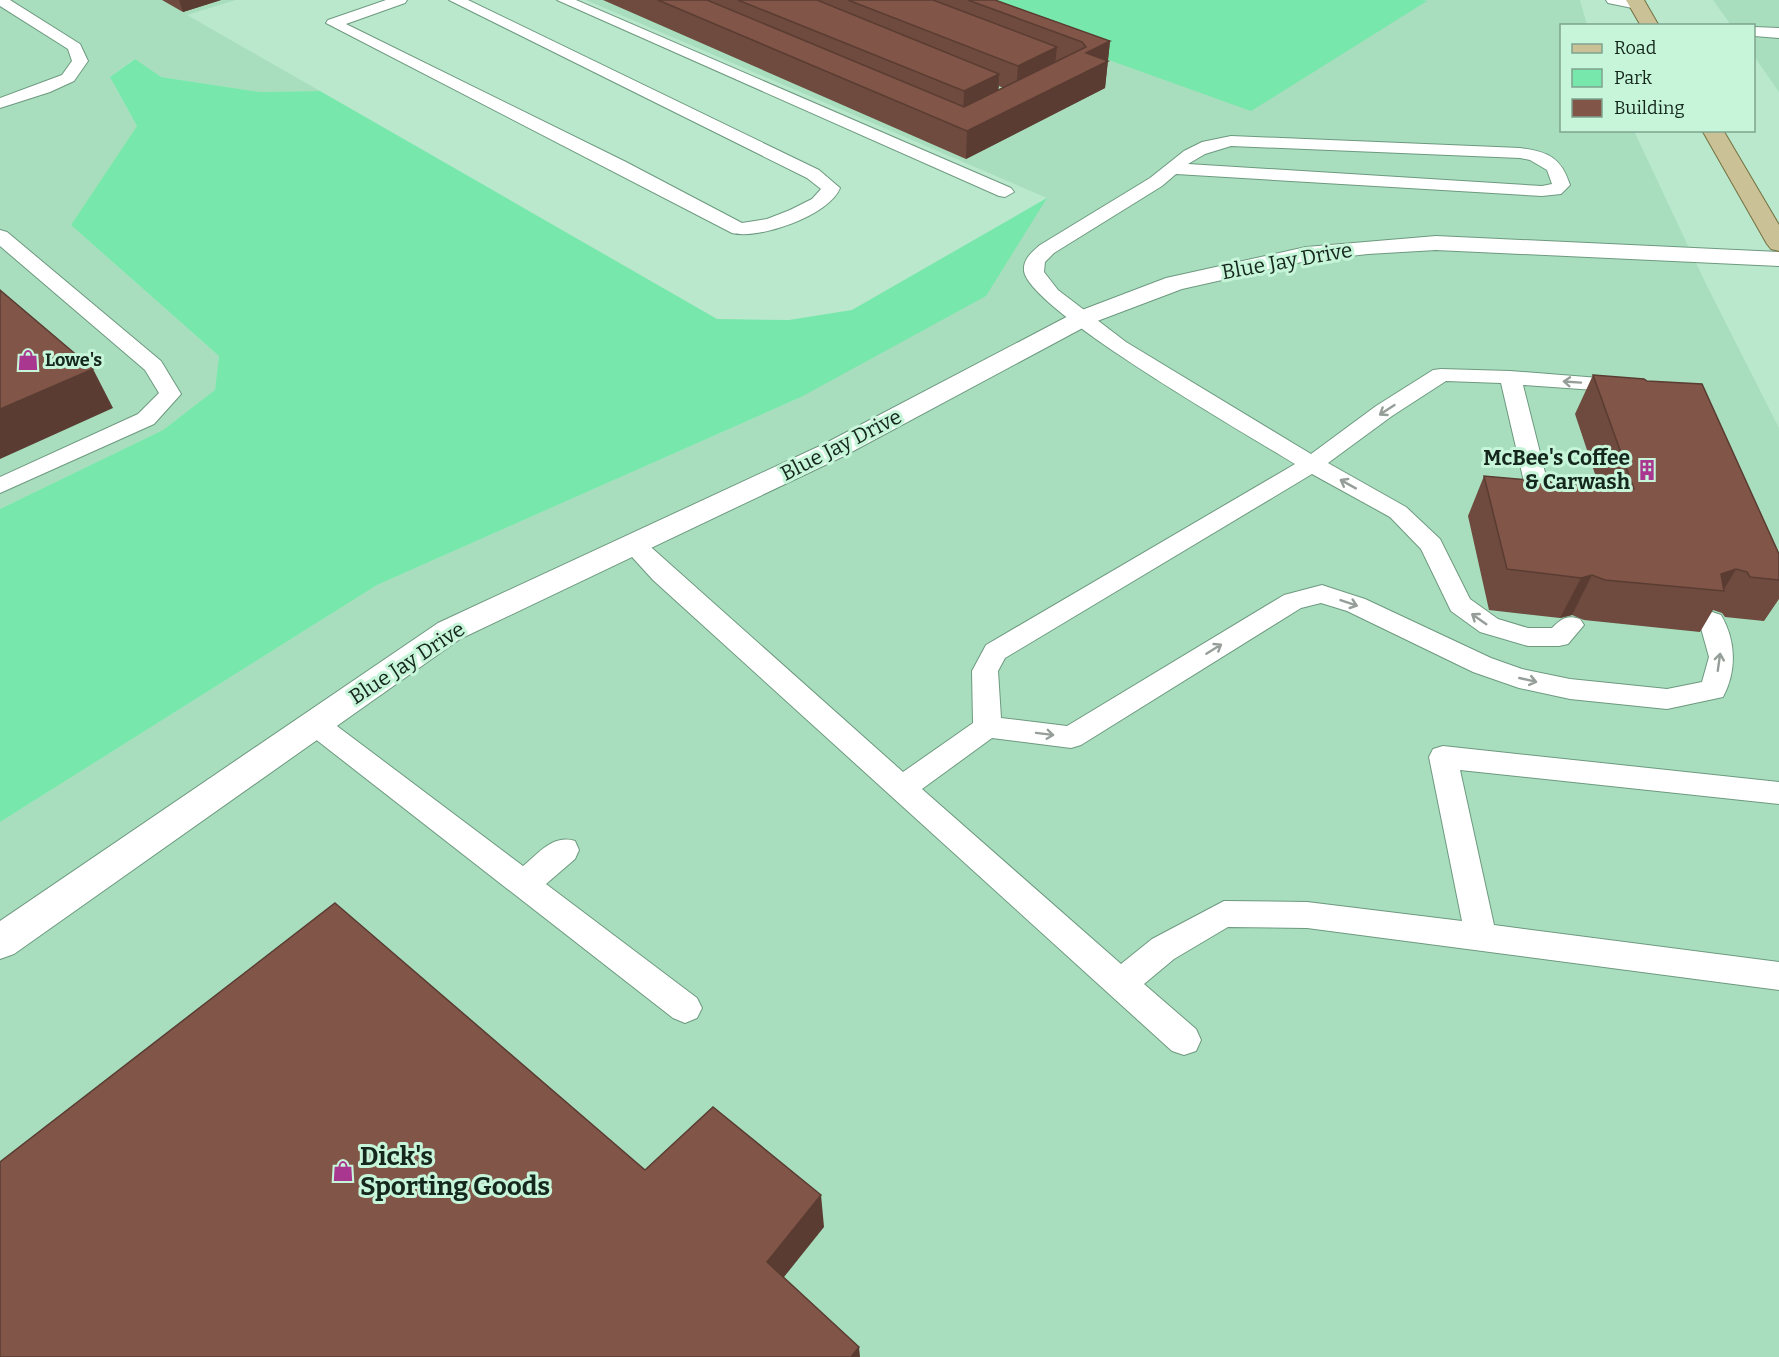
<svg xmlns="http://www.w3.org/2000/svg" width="1779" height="1357" viewBox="0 0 1779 1357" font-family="Bitter,serif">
<rect width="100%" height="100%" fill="#b9e8cc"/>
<g fill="#a8debe">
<path d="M 0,0 L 236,0 L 187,15 L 320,91 L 260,92 L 161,77 L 134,59 L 110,77 L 137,126 L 71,225 L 219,356 L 215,390 L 163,430 L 0,509 Z"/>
<path d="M 586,0 L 1580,0 L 1587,25 L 1562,26 L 1562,130 L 1634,131 L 1706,284 L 1779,428 L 1779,1357 L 0,1357 L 0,822 L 377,585 L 801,397 L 1047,198 Z"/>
<path d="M 1713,0 L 1779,0 L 1779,92 L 1754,56 L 1754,26 L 1731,25 Z"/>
</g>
<g fill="#77e7ab">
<path d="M 941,0 L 1422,0 L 1427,1 L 1251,111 Z"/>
<path d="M 135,59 L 161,77 L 260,92 L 320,91 L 717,319 L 789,320 L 852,310 L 1047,198 L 986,296 L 801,397 L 377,585 L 0,822 L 0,509 L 163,430 L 215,390 L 219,356 L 71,225 L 137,126 L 110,77 Z"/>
</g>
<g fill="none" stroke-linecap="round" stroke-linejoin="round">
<defs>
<g id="service">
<path d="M 0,0 L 10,0 L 80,44 L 88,61 L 74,81 L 50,92 L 0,108 L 0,98 L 62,75 L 72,61 L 68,49 L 0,6 Z"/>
<path d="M 386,0 L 407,0 L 405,3 L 346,24 L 626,162 L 742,223 L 767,219 L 790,210 L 812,199 L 821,189 L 807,178 L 449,0 L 468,0 L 819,170 L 840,188 C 830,215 759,240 732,233 L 326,23 L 328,20 Z"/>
<path d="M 557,0 L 576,0 L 1011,188 L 1014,192 L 1005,197 L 999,196 Z"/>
<path d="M 1606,0 L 1634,0 L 1644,5 L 1637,9 L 1608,3 Z"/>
<path d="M 1754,27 L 1779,28 L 1779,38 L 1754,36 Z"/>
<path d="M 1231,136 L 1520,148 C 1548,152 1561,157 1570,185 L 1561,194 L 1542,196 L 1176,174 L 1162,186 L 1054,253 L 1045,262 L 1044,272 L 1058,290 L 1126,342 L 1311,454 L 1376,406 L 1433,370 L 1441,369 L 1510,371 L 1624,380 L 1632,393 L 1629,398 L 1613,398 L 1609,391 L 1523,385 L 1556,516 L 1552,522 L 1544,524 L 1536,522 L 1532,516 L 1501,383 L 1446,381 L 1392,416 L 1328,463 L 1406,507 L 1440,539 L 1470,599 L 1498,619 L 1528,628 L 1552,628 C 1562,618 1567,615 1580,619 L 1584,625 L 1568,644 L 1559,646 L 1528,646 L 1480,632 L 1451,611 L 1421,549 L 1390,517 L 1312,474 L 1005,658 L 998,671 L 1001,718 L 1067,726 L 1284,595 L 1322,585 L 1331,588 L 1365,599 L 1491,658 L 1522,669 L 1570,679 L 1667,689 L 1702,682 L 1709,657 L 1699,621 L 1703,615 L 1712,612 L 1721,615 C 1736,640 1737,671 1723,697 L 1667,709 L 1570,699 L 1519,688 L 1473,672 L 1347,611 L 1321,603 L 1301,608 L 1081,745 L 1071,748 L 992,738 L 922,789 L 1121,964 L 1152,939 L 1224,901 L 1307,902 L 1462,921 L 1429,757 L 1433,749 L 1443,746 L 1779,782 L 1779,804 L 1460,770 L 1494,925 L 1779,962 L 1779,990 L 1307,928 L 1228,927 L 1174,959 L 1144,984 L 1196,1029 L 1201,1040 L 1196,1051 L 1184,1055 L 1172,1051 L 653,580 L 622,546 L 625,540 L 634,538 L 643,540 L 903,772 L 973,723 L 972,671 L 986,645 L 1295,464 C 1253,438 1029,310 1024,271 C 1023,259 1032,252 1040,245 L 1150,178 L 1184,151 L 1202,142 ZM 1231,146 L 1520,158 L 1530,160 L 1547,170 L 1552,184 L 1542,186 L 1188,164 L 1205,154 Z"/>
<path d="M 0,230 L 7,232 L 161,361 L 181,394 L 154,424 L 0,493 L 0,477 L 138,414 L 159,393 L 145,370 L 0,246 Z"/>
<path d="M 315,714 L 325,717 L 523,866 C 539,853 553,834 575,841 L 579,850 L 575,859 L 546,884 L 697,998 L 702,1008 L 697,1018 L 685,1023 L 673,1018 L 305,731 L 301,724 L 305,717 Z"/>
</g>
<path id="minor" d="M 1436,236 L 1779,252 L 1779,266 L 1436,250 L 1368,254 L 1306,261 L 1182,289 L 1092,323 L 844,456 L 460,639 L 14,954 L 0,959 L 0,921 L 438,623 L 824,444 L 1074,313 L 1166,278 L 1306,247 Z"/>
<g id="primary">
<path d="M 1626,0 L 1644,0 L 1659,26 L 1641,26 Z"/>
<path d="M 1702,130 L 1723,130 L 1779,225 L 1779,251 L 1771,249 L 1767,244 Z"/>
</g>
</defs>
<use href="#service" stroke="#6d997f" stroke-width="2"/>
<use href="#minor" stroke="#6d997f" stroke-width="2"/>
<use href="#primary" stroke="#73703f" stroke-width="2"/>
<use href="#service" fill="#fff" fill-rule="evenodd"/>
<use href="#minor" fill="#fff" fill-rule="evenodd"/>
<use href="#primary" fill="#cac197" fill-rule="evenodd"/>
</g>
<g fill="#6f4a3e" fill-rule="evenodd">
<path d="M 162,0 L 221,0 L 183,12 Z"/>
<path d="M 603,0 L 995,0 L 1110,41 L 1105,88 L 966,159 ZM 999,86 L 1003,88 L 998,90 Z"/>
<path d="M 1593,375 L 1779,554 L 1779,599 L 1764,621 L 1725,617 L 1722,613 L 1713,610 L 1700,632 L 1584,620 L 1572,615 L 1560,618 L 1489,610 L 1468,516 L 1484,476 L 1563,488 L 1599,486 L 1575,414 Z"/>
</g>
<g fill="#5a3c32">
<path d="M 179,0 L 221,0 L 183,12 Z"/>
<path d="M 1110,41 L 1105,88 L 966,159 L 967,131 L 1086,53 Z"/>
<path d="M 1057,47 L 1054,73 L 1016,93 L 1018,66 Z"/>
<path d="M 999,74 L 998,101 L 963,119 L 964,91 Z"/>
<path d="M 93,369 L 113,408 L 0,459 L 0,409 Z"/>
<path d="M 1736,569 L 1723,591 L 1721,574 Z"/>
<path d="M 1592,575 L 1572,615 L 1560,618 L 1581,578 Z"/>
<path d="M 821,1195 L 824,1227 L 772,1292 L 767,1262 Z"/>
<path d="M 859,1347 L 860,1357 L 851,1357 Z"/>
</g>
<g fill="#815648" stroke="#5a3c32" stroke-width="1.5">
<path d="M 658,0 L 707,0 L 964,107 L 1086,47 L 1082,42 L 968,0 L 995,0 L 1110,41 L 1086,53 L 1108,61 L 967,131 Z"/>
<path d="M 738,0 L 817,0 L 999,74 L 964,91 Z"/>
<path d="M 848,0 L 933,0 L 1057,47 L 1018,66 Z"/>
<path d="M 0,290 L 93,369 L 0,409 Z"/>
<path d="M 1593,375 L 1644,379 L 1647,381 L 1702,384 L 1779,554 L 1779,580 L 1750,577 L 1747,572 L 1736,569 L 1721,574 L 1724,591 L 1605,580 L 1592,575 L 1581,578 L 1507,569 L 1484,476 L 1551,482 L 1554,486 L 1563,488 L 1575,484 L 1634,489 Z"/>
<path d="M 335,903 L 645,1170 L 713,1107 L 821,1195 L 767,1262 L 859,1347 L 851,1357 L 0,1357 L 0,1162 Z"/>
</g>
<defs><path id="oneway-shaft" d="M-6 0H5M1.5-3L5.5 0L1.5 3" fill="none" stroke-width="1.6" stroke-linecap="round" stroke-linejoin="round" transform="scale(1.5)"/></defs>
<g stroke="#969e99">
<use href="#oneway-shaft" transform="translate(1572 382) rotate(-176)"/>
<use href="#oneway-shaft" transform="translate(1387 410) rotate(147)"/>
<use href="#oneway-shaft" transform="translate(1348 484) rotate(-151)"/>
<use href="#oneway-shaft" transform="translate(1349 603) rotate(19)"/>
<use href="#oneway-shaft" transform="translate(1479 619) rotate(-145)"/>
<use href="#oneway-shaft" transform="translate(1214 649) rotate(-32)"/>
<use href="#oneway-shaft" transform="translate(1719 662) rotate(-82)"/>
<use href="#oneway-shaft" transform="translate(1528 680) rotate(13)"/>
<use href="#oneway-shaft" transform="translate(1045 734) rotate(7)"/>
</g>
<defs>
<symbol id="shop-bare" viewBox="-9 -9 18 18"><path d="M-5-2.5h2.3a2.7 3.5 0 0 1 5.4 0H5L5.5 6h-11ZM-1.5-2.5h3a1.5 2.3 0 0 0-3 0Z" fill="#a9368f" stroke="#c6f5d9" stroke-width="2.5" paint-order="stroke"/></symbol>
<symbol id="building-bare" viewBox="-9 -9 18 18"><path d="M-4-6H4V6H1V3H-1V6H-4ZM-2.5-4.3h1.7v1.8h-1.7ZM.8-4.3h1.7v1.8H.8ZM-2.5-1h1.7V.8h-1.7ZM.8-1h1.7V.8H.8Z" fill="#a9368f" stroke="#c6f5d9" stroke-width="2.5" paint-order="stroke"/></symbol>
</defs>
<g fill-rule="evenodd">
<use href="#shop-bare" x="13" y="345" width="30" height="30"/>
<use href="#building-bare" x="1632" y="455" width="30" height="30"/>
<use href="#shop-bare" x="328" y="1156" width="30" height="30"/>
</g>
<g text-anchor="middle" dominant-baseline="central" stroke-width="6" stroke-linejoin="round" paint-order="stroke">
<g font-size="18" font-weight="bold" fill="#15271d" stroke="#c6f5d9" text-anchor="start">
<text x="45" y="360">Lowe's</text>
</g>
<g font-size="21" fill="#15271d" stroke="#c6f5d9">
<text transform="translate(1287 261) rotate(-10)">Blue Jay Drive</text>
<text transform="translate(841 445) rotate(-27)">Blue Jay Drive</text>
<text transform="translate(407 663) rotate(-33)">Blue Jay Drive</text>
</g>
<g font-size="21" font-weight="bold" fill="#15271d" stroke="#c6f5d9" text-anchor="end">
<text x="1630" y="458">McBee's Coffee<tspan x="1630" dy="24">&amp; Carwash</tspan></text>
</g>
<g font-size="26" font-weight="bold" fill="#15271d" stroke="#c6f5d9" text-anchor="start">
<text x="360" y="1156">Dick's<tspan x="360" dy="30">Sporting Goods</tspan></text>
</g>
</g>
<rect x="1560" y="24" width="195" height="108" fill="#c6f5d9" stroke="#7fa38e" stroke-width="1.5"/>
<rect x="1572" y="44" width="30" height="9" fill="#cac197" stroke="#7fa38e" stroke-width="1.5"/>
<text x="1614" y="54" font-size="18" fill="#15271d">Road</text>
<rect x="1572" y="69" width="30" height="18" fill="#77e7ab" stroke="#7fa38e" stroke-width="1.5"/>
<text x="1614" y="84" font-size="18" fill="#15271d">Park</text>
<rect x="1572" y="99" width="30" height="18" fill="#815648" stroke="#7fa38e" stroke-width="1.5"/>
<text x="1614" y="114" font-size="18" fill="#15271d">Building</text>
</svg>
